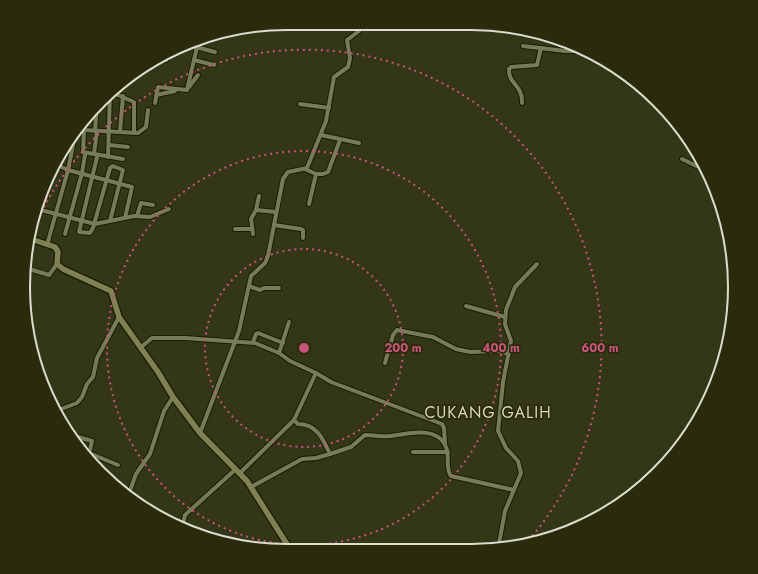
<svg xmlns="http://www.w3.org/2000/svg" width="758" height="574" viewBox="0 0 758 574" font-family="Jost,sans-serif">
<rect width="100%" height="100%" fill="#333617"/>
<g fill="none" stroke-linecap="round" stroke-linejoin="round">
<defs>
<g id="street">
<path d="M 188,45 L 215,52"/>
<path d="M 523,46 L 565,51 L 581,51"/>
<path d="M 194,60 L 214,65"/>
<path d="M 151,61 L 166,60 L 168,53"/>
<path d="M 189,87 L 198,75"/>
<path d="M 111,92 L 134,102 L 134,133"/>
<path d="M 156,95 L 175,91"/>
<path d="M 155,103 L 158,87 L 187,90 L 197,47"/>
<path d="M 522,103 C 523,85 508,84 509,69 L 511,67 L 537,65 L 541,48"/>
<path d="M 300,104 L 329,108"/>
<path d="M 82,126 L 82,130 L 84,130 L 138,133 L 146,127 L 148,110"/>
<path d="M 84,130 L 83,152 L 123,159"/>
<path d="M 95,131 L 97,105"/>
<path d="M 120,132 L 123,96"/>
<path d="M 321,135 L 359,143"/>
<path d="M 109,145 L 128,147"/>
<path d="M 94,154 L 97,131"/>
<path d="M 97,157 L 79,232 L 90,233 L 93,228 L 110,168 L 113,166 L 123,170 L 110,221"/>
<path d="M 108,157 L 110,93"/>
<path d="M 682,159 L 707,171"/>
<path d="M 55,164 L 68,170 L 132,187 L 125,218"/>
<path d="M 305,169 L 316,174 L 309,204"/>
<path d="M 316,174 L 323,174 L 328,172 L 340,140"/>
<path d="M 259,196 L 256,210 L 276,212"/>
<path d="M 37,209 L 95,224 L 134,216 L 150,217 L 169,209"/>
<path d="M 40,209 L 43,195"/>
<path d="M 137,216 L 141,203 L 153,205"/>
<path d="M 274,225 L 301,229 L 303,230 L 303,238"/>
<path d="M 235,229 L 252,229"/>
<path d="M 65,234 L 82,173 L 85,155"/>
<path d="M 253,234 L 251,219 L 256,210"/>
<path d="M 47,245 L 68,170 L 75,135"/>
<path d="M 26,268 L 49,275 L 57,264"/>
<path d="M 249,286 L 260,290 L 264,288 L 279,288"/>
<path d="M 466,306 L 505,317"/>
<path d="M 253,342 L 256,334 L 258,333 L 283,343"/>
<path d="M 140,348 L 152,338 L 185,338 L 255,343 L 279,353 L 289,322"/>
<path d="M 385,363 L 393,335 L 397,330 L 433,337 L 456,349 L 470,352 L 498,351 L 509,354"/>
<path d="M 316,373 L 331,382 L 442,424 L 444,428 L 445,444"/>
<path d="M 56,411 L 77,403 L 82,397 L 87,384 L 93,377 L 97,358 L 119,317"/>
<path d="M 200,433 L 239,331 L 251,276 L 265,263 L 268,256 L 283,179 L 288,172 L 307,168 L 326,121 L 334,77 L 348,67 L 350,58 L 347,40 L 359,31 L 361,23"/>
<path d="M 68,434 L 92,441 L 88,459"/>
<path d="M 413,452 L 448,452"/>
<path d="M 89,453 L 118,465"/>
<path d="M 330,454 L 351,447 L 365,435 C 374,435 382,437 390,436 C 408,434 437,425 446,447 C 450,456 445,469 451,476 L 514,490"/>
<path d="M 240,473 L 294,420"/>
<path d="M 251,487 L 302,459 L 316,458 L 330,454 C 323,439 317,424 298,424 L 294,420 L 316,373 L 290,361 L 279,353"/>
<path d="M 120,489 L 130,493"/>
<path d="M 128,496 L 136,474 L 150,454 L 164,411 L 173,397"/>
<path d="M 182,529 L 185,515 L 236,469"/>
<path d="M 498,549 L 505,511 L 521,473 L 518,461 L 506,448 L 498,431 L 503,382 L 511,341 L 505,324 L 506,310 L 515,287 L 537,264"/>
</g>
<path id="secondary" d="M 28,238 L 55,247 L 58,252 L 57,264 L 63,269 L 111,291 L 119,317 L 158,372 L 173,397 L 200,433 L 247,481 L 290,549"/>
</defs>
<use href="#street" stroke="#1b1d00" stroke-width="6"/>
<use href="#secondary" stroke="#1b1d00" stroke-width="8"/>
<use href="#street" stroke="#787b5a" stroke-width="4"/>
<use href="#secondary" stroke="#7d8153" stroke-width="5.5"/>
</g>
<g fill="none" stroke="#ca537d" stroke-width="2" stroke-dasharray="2 4">
<circle cx="304" cy="348" r="99"/>
<circle cx="304" cy="348" r="197"/>
<path d="M29 240A296 296 0 1 1 527 542"/>
</g>
<g text-anchor="middle" dominant-baseline="central" stroke-width="3.5" stroke-linejoin="round" paint-order="stroke">
<g font-size="16" letter-spacing="1" fill="#d4d8b4" stroke="#292b0c">
<text x="488" y="412">CUKANG GALIH</text>
</g>
</g>
<path d="M0 0H758V574H0ZM287 30H471A257 257 0 0 1 728 287V287A257 257 0 0 1 471 544H287A257 257 0 0 1 30 287V287A257 257 0 0 1 287 30Z" fill="#292b0c" fill-rule="evenodd"/>
<path fill="none" stroke="#dbddcb" stroke-width="2" d="M287 30H471A257 257 0 0 1 728 287V287A257 257 0 0 1 471 544H287A257 257 0 0 1 30 287V287A257 257 0 0 1 287 30Z"/>
<circle cx="304" cy="348" r="6" fill="#ca537d" stroke="#292b0c" stroke-width="2"/>
<g font-size="12" text-anchor="middle" font-weight="bold" fill="#ca537d" stroke="#292b0c" stroke-width="3.5" stroke-linejoin="round" paint-order="stroke">
<text x="403" y="352">200 m</text>
<text x="501" y="352">400 m</text>
<text x="600" y="352">600 m</text>
</g>
</svg>
